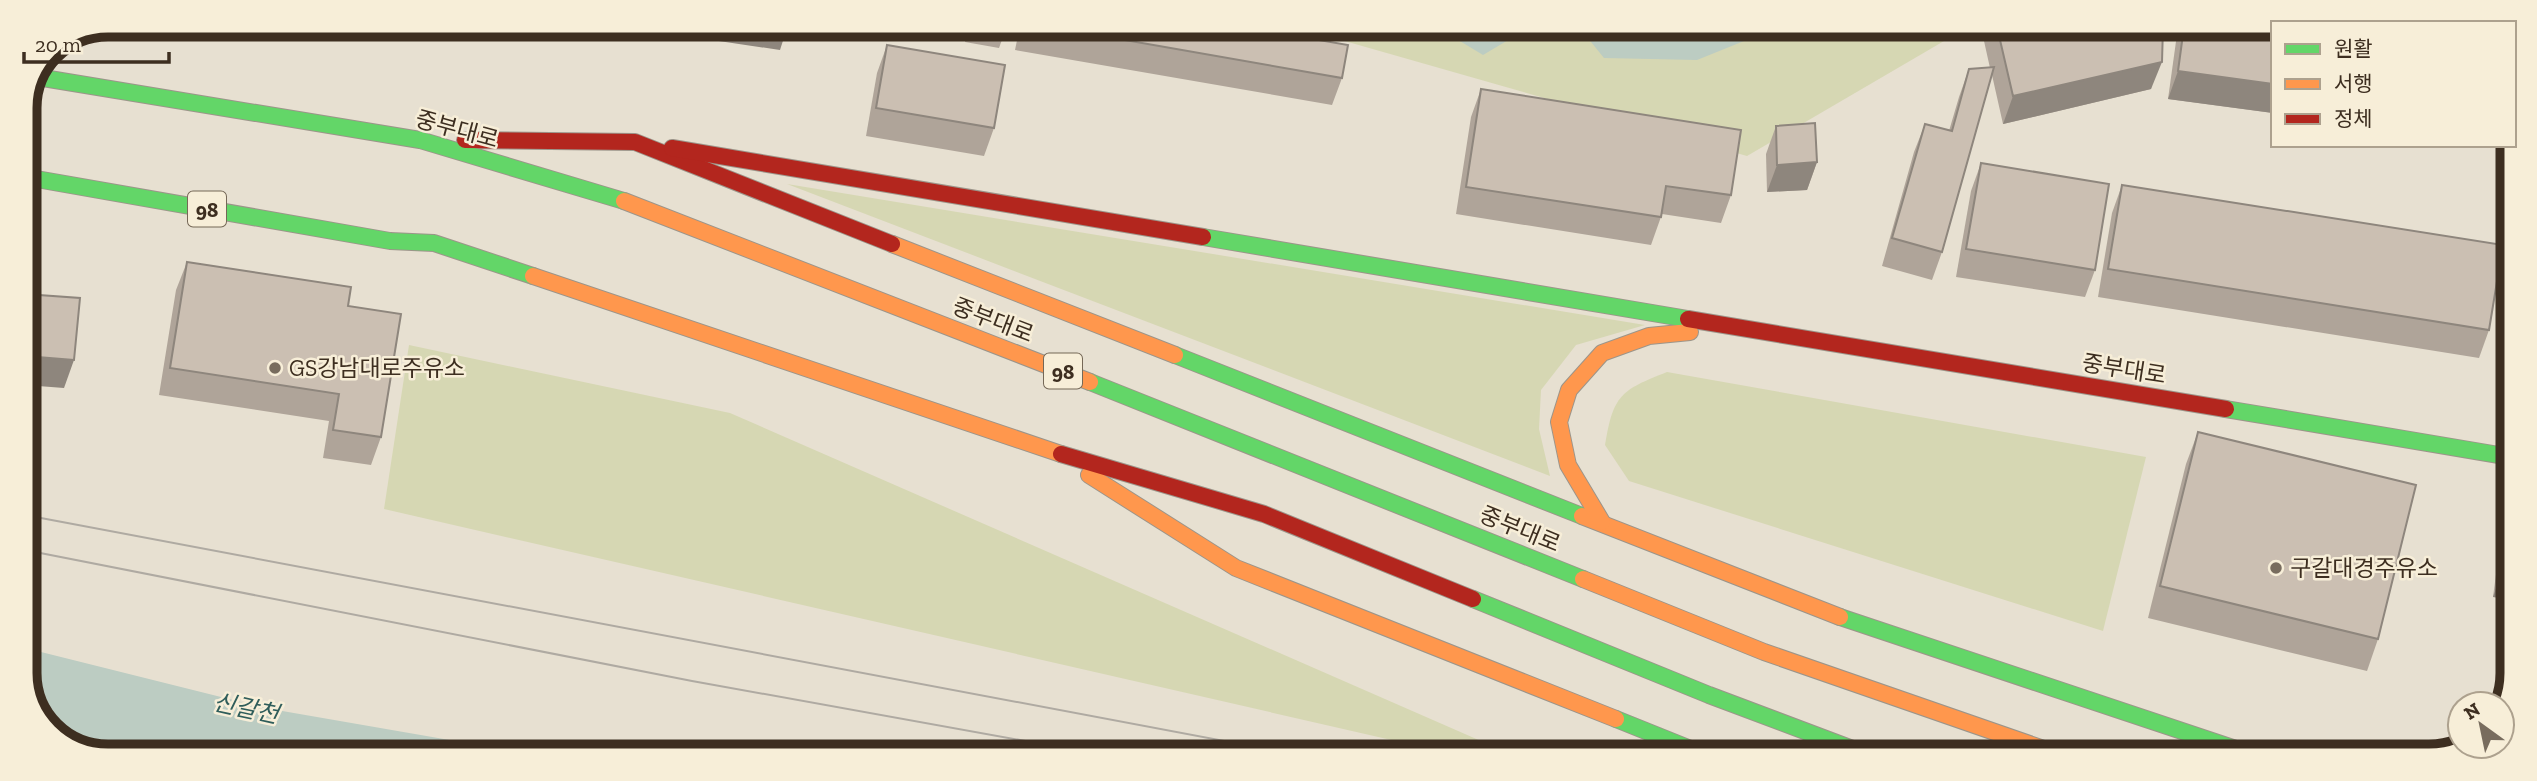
<svg xmlns="http://www.w3.org/2000/svg" width="2537" height="781" viewBox="0 0 2537 781" font-family="'Zilla Slab','Noto Sans KR',serif">
<rect width="100%" height="100%" fill="#e7e0d1"/>
<g fill="#d6d7b3">
<path d="M 1292,26 L 1968,27 L 1747,156 Z"/>
<path d="M 787,184 L 1645,325 L 1576,345 L 1541,390 L 1539,429 L 1550,476 Z"/>
<path d="M 409,345 L 730,413 L 1513,755 L 1457,755 L 384,509 Z"/>
<path d="M 1667,372 L 2146,457 L 2103,631 L 1629,481 L 1605,445 C 1613,395 1621,390 1667,372 Z"/>
</g>
<g fill="#bcccc2">
<path d="M 1435,26 L 1532,26 L 1483,55 Z"/>
<path d="M 1560,26 L 1760,27 L 1759,35 L 1697,60 L 1604,58 L 1587,37 Z"/>
<path d="M 25,648 L 265,708 L 530,754 L 137,754 L 57,735 L 42,724 L 25,679 Z"/>
</g>
<g fill="none" stroke-linecap="round" stroke-linejoin="round">
<defs>
<g id="fast">
<path d="M 37,77 L 420,140 L 624,201"/>
<path d="M 25,177 L 390,241 L 434,243 L 533,276"/>
<path d="M 1203,237 L 1688,319"/>
<path d="M 1175,355 L 1582,516"/>
<path d="M 1090,382 L 1583,579"/>
<path d="M 2226,409 L 2511,457"/>
<path d="M 1473,599 L 1709,695 L 1871,756"/>
<path d="M 1840,617 L 2257,756"/>
<path d="M 1616,719 L 1708,756"/>
</g>
<g id="slow">
<path d="M 624,201 L 1090,382"/>
<path d="M 892,244 L 1175,355"/>
<path d="M 533,276 L 1061,454"/>
<path d="M 1089,475 L 1236,568 L 1616,719"/>
<path d="M 1582,516 L 1840,617"/>
<path d="M 1602,522 L 1568,465 L 1559,422 L 1569,390 L 1602,353 L 1649,336 L 1690,332"/>
<path d="M 1583,579 L 1764,652 L 2064,756"/>
</g>
<g id="jam">
<path d="M 465,140 L 635,142 L 892,244"/>
<path d="M 672,148 L 1203,237"/>
<path d="M 1688,319 L 2226,409"/>
<path d="M 1061,454 L 1264,514 L 1473,599"/>
</g>
</defs>
<use href="#fast" stroke="#9c958a" stroke-width="18"/>
<use href="#slow" stroke="#9c958a" stroke-width="18"/>
<use href="#jam" stroke="#9c958a" stroke-width="18"/>
<use href="#fast" stroke="#63d668" stroke-width="16"/>
<use href="#slow" stroke="#ff974d" stroke-width="16"/>
<use href="#jam" stroke="#b3261e" stroke-width="16"/>
<g stroke="#afaaa2" stroke-width="2">
<path d="M 25,515 L 1298,755"/>
<path d="M 25,550 L 692,681 L 1103,755"/>
</g>
</g>
<g fill="#afa499">
<path d="M 968,26 L 1007,26 L 999,48 L 965,42 Z"/>
<path d="M 1020,26 L 1279,26 L 1278,33 L 1342,78 L 1332,105 L 1015,50 Z"/>
<path d="M 1984,27 L 2163,27 L 2151,89 L 2003,124 L 1992,75 L 1942,252 L 1932,280 L 1882,266 L 1914,152 L 1925,124 L 1949,131 L 1959,97 L 1969,69 L 1990,68 L 1982,32 Z"/>
<path d="M 2178,27 L 2273,27 L 2273,113 L 2168,99 Z"/>
<path d="M 887,45 L 994,128 L 984,156 L 866,136 L 877,73 Z"/>
<path d="M 1481,89 L 1731,195 L 1721,223 L 1662,214 L 1651,245 L 1456,214 L 1471,117 Z"/>
<path d="M 1776,126 L 1817,162 L 1807,190 L 1767,192 L 1766,154 Z"/>
<path d="M 1981,163 L 2095,270 L 2085,297 L 1956,277 L 1971,191 Z"/>
<path d="M 2122,185 L 2489,330 L 2479,358 L 2098,297 L 2112,213 Z"/>
<path d="M 187,262 L 348,306 L 381,437 L 371,465 L 323,458 L 329,421 L 159,395 L 176,290 Z"/>
<path d="M 2198,432 L 2378,639 L 2367,671 L 2148,618 L 2186,464 Z"/>
<path d="M 2510,498 L 2510,599 L 2493,597 L 2504,515 Z"/>
</g>
<g fill="#8e867d">
<path d="M 626,25 L 788,25 L 780,50 L 625,27 Z"/>
<path d="M 2162,62 L 2151,89 L 2003,124 L 2013,96 Z"/>
<path d="M 2178,71 L 2273,84 L 2273,113 L 2168,99 Z"/>
<path d="M 1817,162 L 1807,190 L 1767,192 L 1777,165 Z"/>
<path d="M 25,356 L 74,360 L 64,388 L 25,385 Z"/>
<path d="M 2504,565 L 2510,565 L 2510,599 L 2493,597 Z"/>
</g>
<g fill="#cbbfb2" stroke="#8e867d" stroke-width="2">
<path d="M 1045,26 L 1279,26 L 1278,33 L 1348,45 L 1342,78 Z"/>
<path d="M 1997,27 L 2163,27 L 2162,62 L 2013,96 Z"/>
<path d="M 2184,27 L 2273,27 L 2273,84 L 2178,71 Z"/>
<path d="M 887,45 L 1005,65 L 994,128 L 876,108 Z"/>
<path d="M 1994,67 L 1942,252 L 1892,238 L 1925,124 L 1952,131 L 1969,69 Z"/>
<path d="M 1481,89 L 1741,130 L 1731,195 L 1666,186 L 1661,217 L 1466,187 Z"/>
<path d="M 1815,123 L 1817,162 L 1777,165 L 1776,126 Z"/>
<path d="M 1981,163 L 2109,184 L 2095,270 L 1966,249 Z"/>
<path d="M 2122,185 L 2503,245 L 2489,330 L 2108,269 Z"/>
<path d="M 187,262 L 351,287 L 348,306 L 401,314 L 381,437 L 333,430 L 339,394 L 170,368 Z"/>
<path d="M 25,294 L 80,298 L 74,360 L 25,356 Z"/>
<path d="M 2198,432 L 2416,485 L 2378,639 L 2160,586 Z"/>
<path d="M 2510,523 L 2510,565 L 2504,565 Z"/>
</g>
<g fill="#786c5e" stroke="#f7eed8" stroke-width="2.5">
<circle cx="275" cy="368" r="7"/>
<circle cx="2276" cy="568" r="7"/>
</g>
<g text-anchor="middle" dominant-baseline="central" stroke-width="5" stroke-linejoin="round" paint-order="stroke">
<g fill="#f7eed8" stroke="#756857" stroke-width="2">
<rect x="188" y="191.5" width="38" height="35" rx="5"/>
<rect x="1044" y="353.5" width="38" height="35" rx="5"/>
</g>
<g font-size="21" font-weight="bold" fill="#3d2e20">
<text x="207" y="209">98</text>
<text x="1063" y="371">98</text>
</g>
<g font-size="23" fill="#3d2e20" stroke="#f7eed8">
<text transform="translate(457 129) rotate(15)">중부대로</text>
<text transform="translate(993 320) rotate(21)">중부대로</text>
<text transform="translate(2124 369) rotate(9)">중부대로</text>
<text transform="translate(1520 529) rotate(22)">중부대로</text>
</g>
<g font-size="23" fill="#3d2e20" stroke="#f7eed8" text-anchor="start">
<text x="289" y="368">GS강남대로주유소</text>
<text x="2290" y="568">구갈대경주유소</text>
</g>
<g font-size="24" font-style="italic" fill="#2f5d5a" stroke="#f7eed8">
<text transform="translate(246 708) rotate(12)">신갈천</text>
</g>
</g>
<path d="M0 0H2537V781H0ZM108 37H2429A71 71 0 0 1 2500 108V673A71 71 0 0 1 2429 744H108A71 71 0 0 1 37 673V108A71 71 0 0 1 108 37Z" fill="#f7eed8" fill-rule="evenodd"/>
<path fill="none" stroke="#3d2e20" stroke-width="9" d="M108 37H2429A71 71 0 0 1 2500 108V673A71 71 0 0 1 2429 744H108A71 71 0 0 1 37 673V108A71 71 0 0 1 108 37Z"/>
<rect x="2271" y="21" width="245" height="126" fill="#f7eed8" stroke="#ada18e" stroke-width="2"/>
<rect x="2285" y="44" width="35" height="10" fill="#63d668" stroke="#ada18e" stroke-width="2"/>
<text x="2334" y="56" font-size="21" fill="#3d2e20">원활</text>
<rect x="2285" y="79" width="35" height="10" fill="#ff974d" stroke="#ada18e" stroke-width="2"/>
<text x="2334" y="91" font-size="21" fill="#3d2e20">서행</text>
<rect x="2285" y="114" width="35" height="10" fill="#b3261e" stroke="#ada18e" stroke-width="2"/>
<text x="2334" y="126" font-size="21" fill="#3d2e20">정체</text>
<g transform="translate(2481 725) rotate(327)"><circle r="33" fill="#f7eed8" stroke="#ada18e" stroke-width="2"/>
<path d="M0-5L12 26L0 18L-12 26Z" fill="#786c5e"/>
<text y="-10" font-size="19" font-weight="bold" text-anchor="middle" fill="#3d2e20">N</text>
</g>
<path d="M24 52v10h145v-10" fill="none" stroke="#3d2e20" stroke-width="3.5"/>
<text x="35" y="52" font-size="21" fill="#3d2e20" stroke="#f7eed8" stroke-width="5" paint-order="stroke">20 m</text>
</svg>
